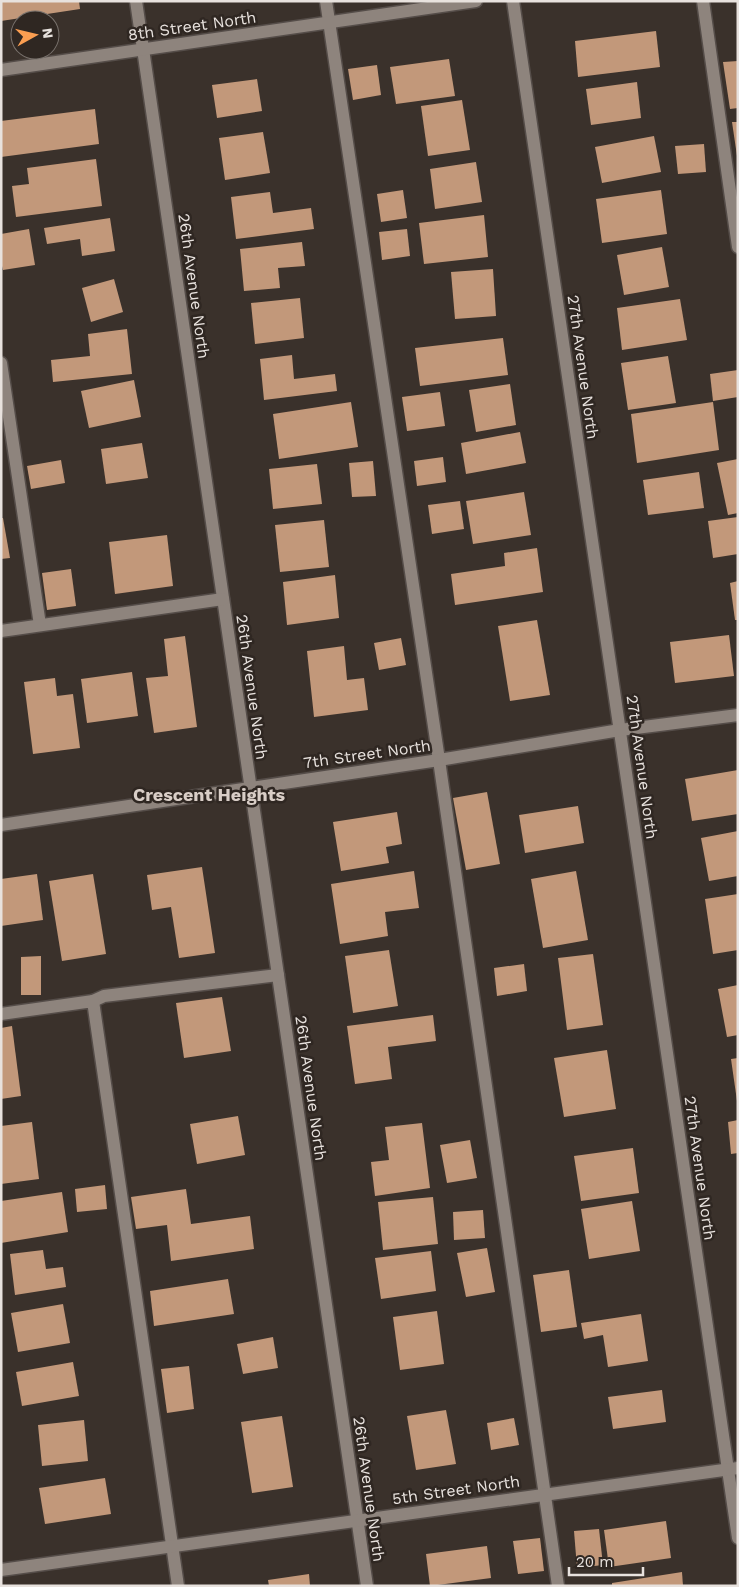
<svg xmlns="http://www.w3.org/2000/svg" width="739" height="1587" viewBox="0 0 739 1587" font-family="'Work Sans',sans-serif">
<rect width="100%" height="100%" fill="#3a312b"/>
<g fill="#c2987a">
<path d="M 1,1 L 79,1 L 80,9 L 1,21 Z"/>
<path d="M 656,31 L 660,67 L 578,77 L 575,41 Z"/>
<path d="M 449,59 L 455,96 L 396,104 L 390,67 Z"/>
<path d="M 738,61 L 738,108 L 730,109 L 723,62 Z"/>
<path d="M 377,65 L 381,95 L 353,100 L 348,69 Z"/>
<path d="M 257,79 L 262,111 L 217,118 L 212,85 Z"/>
<path d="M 637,82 L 641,118 L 591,125 L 586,89 Z"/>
<path d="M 462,100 L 470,150 L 428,156 L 421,106 Z"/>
<path d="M 95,109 L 99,144 L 1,157 L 1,121 Z"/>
<path d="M 732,122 L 738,122 L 738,156 L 737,156 Z"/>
<path d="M 263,132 L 270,173 L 225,180 L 219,138 Z"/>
<path d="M 654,136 L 661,172 L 602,183 L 595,147 Z"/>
<path d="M 704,144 L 706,172 L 678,174 L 675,146 Z"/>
<path d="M 96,159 L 102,206 L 16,217 L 12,186 L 29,184 L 27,168 Z"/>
<path d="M 476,162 L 482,202 L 435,209 L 430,169 Z"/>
<path d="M 403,190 L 407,218 L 381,222 L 377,194 Z"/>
<path d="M 661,190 L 667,234 L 602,243 L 596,199 Z"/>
<path d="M 270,192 L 273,213 L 311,208 L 314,229 L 236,239 L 231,197 Z"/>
<path d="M 484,215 L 488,257 L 424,264 L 419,223 Z"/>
<path d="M 110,218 L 115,251 L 82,256 L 80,239 L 47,244 L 44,228 Z"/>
<path d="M 29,229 L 35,265 L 3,270 L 1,262 L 1,234 Z"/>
<path d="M 407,229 L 410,256 L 382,260 L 379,232 Z"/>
<path d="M 302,242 L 305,266 L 278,268 L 280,288 L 244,291 L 240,249 Z"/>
<path d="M 662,247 L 669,287 L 624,295 L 617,255 Z"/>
<path d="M 493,269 L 496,316 L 455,319 L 451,272 Z"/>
<path d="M 114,279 L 123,312 L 91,322 L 82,288 Z"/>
<path d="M 300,298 L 304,338 L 255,344 L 251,303 Z"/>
<path d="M 680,299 L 687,340 L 622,350 L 617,308 Z"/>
<path d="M 127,329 L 132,374 L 53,382 L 51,360 L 90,356 L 88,334 Z"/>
<path d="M 503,338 L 508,375 L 420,386 L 415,348 Z"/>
<path d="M 292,355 L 294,379 L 335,374 L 337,391 L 264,400 L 260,359 Z"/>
<path d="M 668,356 L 676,403 L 628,410 L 621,363 Z"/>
<path d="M 738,370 L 738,397 L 713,401 L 710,374 Z"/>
<path d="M 134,380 L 141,417 L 89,428 L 81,391 Z"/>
<path d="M 510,384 L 516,425 L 476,432 L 469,390 Z"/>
<path d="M 440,392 L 445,426 L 407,431 L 402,397 Z"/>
<path d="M 351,402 L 358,447 L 279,459 L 273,414 Z"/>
<path d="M 713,402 L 719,450 L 637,463 L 631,414 Z"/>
<path d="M 520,432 L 526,463 L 466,474 L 461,443 Z"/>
<path d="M 142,443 L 148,478 L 106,484 L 101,449 Z"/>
<path d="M 443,457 L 446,482 L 417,486 L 414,461 Z"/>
<path d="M 738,459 L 738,513 L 728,515 L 717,463 Z"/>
<path d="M 61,460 L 65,483 L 31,489 L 27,466 Z"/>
<path d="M 373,461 L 376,496 L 352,497 L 349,463 Z"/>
<path d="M 317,464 L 322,504 L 273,509 L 269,469 Z"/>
<path d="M 699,472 L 704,508 L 648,515 L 643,480 Z"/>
<path d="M 524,492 L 531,535 L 473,544 L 466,501 Z"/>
<path d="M 460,501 L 464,529 L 432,534 L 428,505 Z"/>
<path d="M 738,517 L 738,554 L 713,558 L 708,521 Z"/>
<path d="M 1,518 L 3,518 L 10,558 L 1,559 Z"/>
<path d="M 324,520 L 329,567 L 280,572 L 275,525 Z"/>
<path d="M 167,535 L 173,586 L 115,594 L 109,542 Z"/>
<path d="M 537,548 L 543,592 L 455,605 L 451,574 L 505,566 L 504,553 Z"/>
<path d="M 71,569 L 76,606 L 47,610 L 42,573 Z"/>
<path d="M 335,575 L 339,618 L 287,625 L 283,582 Z"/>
<path d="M 738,581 L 738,620 L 735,620 L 730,583 Z"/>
<path d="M 537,620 L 550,695 L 510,701 L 498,626 Z"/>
<path d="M 729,635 L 734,676 L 675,683 L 670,642 Z"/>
<path d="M 185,636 L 197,727 L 154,733 L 146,678 L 168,676 L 164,639 Z"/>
<path d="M 401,638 L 406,665 L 379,670 L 374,643 Z"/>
<path d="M 344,646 L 347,680 L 364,678 L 368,710 L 314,717 L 307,651 Z"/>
<path d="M 132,672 L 138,716 L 87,723 L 81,679 Z"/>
<path d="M 55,678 L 57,696 L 73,694 L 80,748 L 33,754 L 24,682 Z"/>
<path d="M 738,770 L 738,814 L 692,821 L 685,779 Z"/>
<path d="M 487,792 L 500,864 L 466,870 L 453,798 Z"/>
<path d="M 578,806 L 584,843 L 525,853 L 519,815 Z"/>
<path d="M 397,812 L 402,844 L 386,847 L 389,863 L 341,871 L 333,822 Z"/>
<path d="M 738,831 L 738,876 L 709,881 L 701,838 Z"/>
<path d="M 202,867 L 215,953 L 179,958 L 171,907 L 152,910 L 147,875 Z"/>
<path d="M 414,871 L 419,908 L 385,912 L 388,936 L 340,944 L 331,884 Z"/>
<path d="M 576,871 L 588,940 L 543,948 L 531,879 Z"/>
<path d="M 37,874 L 43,920 L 1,926 L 1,879 Z"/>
<path d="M 93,874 L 106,954 L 62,961 L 49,881 Z"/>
<path d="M 738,894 L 738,950 L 713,954 L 705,899 Z"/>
<path d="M 389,950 L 398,1006 L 353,1013 L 345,956 Z"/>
<path d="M 593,954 L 603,1025 L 567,1030 L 558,958 Z"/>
<path d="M 41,956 L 41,995 L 21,995 L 21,957 Z"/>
<path d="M 524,964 L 527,991 L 497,996 L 494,968 Z"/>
<path d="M 738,985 L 738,1035 L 727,1037 L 718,989 Z"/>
<path d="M 222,997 L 231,1051 L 184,1058 L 176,1003 Z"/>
<path d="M 433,1015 L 436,1041 L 388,1047 L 392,1079 L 355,1084 L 347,1026 Z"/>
<path d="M 12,1026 L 21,1096 L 1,1099 L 1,1028 Z"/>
<path d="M 607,1050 L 616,1109 L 564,1117 L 554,1058 Z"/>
<path d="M 738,1058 L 738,1101 L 737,1101 L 731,1059 Z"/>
<path d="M 238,1116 L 245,1155 L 197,1164 L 190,1124 Z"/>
<path d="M 738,1120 L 738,1153 L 731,1154 L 728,1122 Z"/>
<path d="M 32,1122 L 39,1179 L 1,1184 L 1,1126 Z"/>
<path d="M 422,1123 L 430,1188 L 375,1196 L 371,1162 L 389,1160 L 385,1127 Z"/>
<path d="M 470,1140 L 477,1178 L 447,1183 L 440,1145 Z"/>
<path d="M 633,1148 L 639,1193 L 581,1201 L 574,1156 Z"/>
<path d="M 105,1185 L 107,1209 L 77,1212 L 75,1189 Z"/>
<path d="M 186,1189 L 191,1224 L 250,1216 L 254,1249 L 171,1261 L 167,1225 L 136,1229 L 131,1197 Z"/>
<path d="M 62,1192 L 68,1232 L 1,1243 L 1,1201 Z"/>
<path d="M 433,1197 L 438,1244 L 383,1250 L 378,1202 Z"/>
<path d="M 632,1201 L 640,1251 L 589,1259 L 581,1209 Z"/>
<path d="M 483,1210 L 485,1238 L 454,1240 L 453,1212 Z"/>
<path d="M 487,1248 L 495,1292 L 466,1297 L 457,1253 Z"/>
<path d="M 43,1250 L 46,1269 L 63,1267 L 66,1287 L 15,1295 L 10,1254 Z"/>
<path d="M 431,1251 L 436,1291 L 381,1299 L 375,1258 Z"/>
<path d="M 569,1270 L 577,1327 L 541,1332 L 533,1275 Z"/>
<path d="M 228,1279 L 234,1314 L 154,1326 L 150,1291 Z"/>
<path d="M 63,1304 L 70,1343 L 18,1352 L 11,1313 Z"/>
<path d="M 437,1311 L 444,1364 L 400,1370 L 393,1317 Z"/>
<path d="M 641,1314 L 648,1361 L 608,1367 L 603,1335 L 584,1339 L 581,1323 Z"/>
<path d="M 273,1337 L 278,1368 L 243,1374 L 237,1344 Z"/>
<path d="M 73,1362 L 79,1396 L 22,1406 L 16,1372 Z"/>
<path d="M 189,1366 L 194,1409 L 167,1413 L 161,1369 Z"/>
<path d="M 662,1390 L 666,1422 L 613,1429 L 608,1397 Z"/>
<path d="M 446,1410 L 456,1464 L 416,1470 L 407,1416 Z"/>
<path d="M 282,1416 L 293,1487 L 252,1493 L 241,1422 Z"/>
<path d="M 514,1418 L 519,1445 L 491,1450 L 487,1423 Z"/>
<path d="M 84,1420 L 88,1461 L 42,1466 L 38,1425 Z"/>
<path d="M 105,1478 L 111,1514 L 45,1524 L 39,1488 Z"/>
<path d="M 666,1521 L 671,1558 L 609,1567 L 604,1530 Z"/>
<path d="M 599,1529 L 603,1565 L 577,1568 L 574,1531 Z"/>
<path d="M 540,1538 L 544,1571 L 518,1574 L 513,1541 Z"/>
<path d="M 487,1546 L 491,1578 L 430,1586 L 426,1554 Z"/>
<path d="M 682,1572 L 683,1586 L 612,1586 L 612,1583 Z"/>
<path d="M 309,1574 L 310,1586 L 269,1586 L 268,1580 Z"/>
</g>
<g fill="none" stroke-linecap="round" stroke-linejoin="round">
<defs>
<g id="minor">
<path d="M 136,1 L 367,1586"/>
<path d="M 326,1 L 439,760 L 558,1586"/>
<path d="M 513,1 L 738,1538"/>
<path d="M 703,1 L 738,247"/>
<path d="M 1,70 L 476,1"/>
<path d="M 1,363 L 40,625"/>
<path d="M 1,631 L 223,599"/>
<path d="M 1,825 L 439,760 L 620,730 L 738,715"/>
<path d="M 93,1001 L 104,996 L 278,975"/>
<path d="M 1,1014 L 93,1001 L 178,1586"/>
<path d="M 1,1570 L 738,1468"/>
</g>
</defs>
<use href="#minor" stroke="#554d49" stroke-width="15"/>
<use href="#minor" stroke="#8e847d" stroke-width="12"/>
</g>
<g text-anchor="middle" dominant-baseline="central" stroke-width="5" stroke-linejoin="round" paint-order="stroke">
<g font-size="16" fill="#e8e2de" stroke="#2f2722">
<text transform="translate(192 26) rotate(-8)">8th Street North</text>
<text transform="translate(194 286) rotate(82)">26th Avenue North</text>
<text transform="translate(583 367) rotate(82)">27th Avenue North</text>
<text transform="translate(252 687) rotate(82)">26th Avenue North</text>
<text transform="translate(367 754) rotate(-8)">7th Street North</text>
<text transform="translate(642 767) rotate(82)">27th Avenue North</text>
<text transform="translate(311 1088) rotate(82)">26th Avenue North</text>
<text transform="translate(700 1168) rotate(82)">27th Avenue North</text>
<text transform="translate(369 1489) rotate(82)">26th Avenue North</text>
<text transform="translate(456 1490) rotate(-8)">5th Street North</text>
</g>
<g font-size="18" font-weight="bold" fill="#d9cec7" stroke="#2f2722">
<text x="209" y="794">Crescent Heights</text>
</g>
</g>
<rect width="739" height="1587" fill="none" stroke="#e8e2de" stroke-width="5"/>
<g transform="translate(35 35) rotate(82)"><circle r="24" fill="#2f2722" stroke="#79726d"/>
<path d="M0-4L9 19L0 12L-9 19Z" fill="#fb9e51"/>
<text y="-8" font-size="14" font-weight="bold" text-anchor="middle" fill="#e8e2de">N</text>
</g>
<path d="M569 1567v8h74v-8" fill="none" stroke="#e8e2de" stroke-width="2.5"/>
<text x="576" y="1567" font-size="15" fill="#e8e2de" stroke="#2f2722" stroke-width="4" paint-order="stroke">20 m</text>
</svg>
